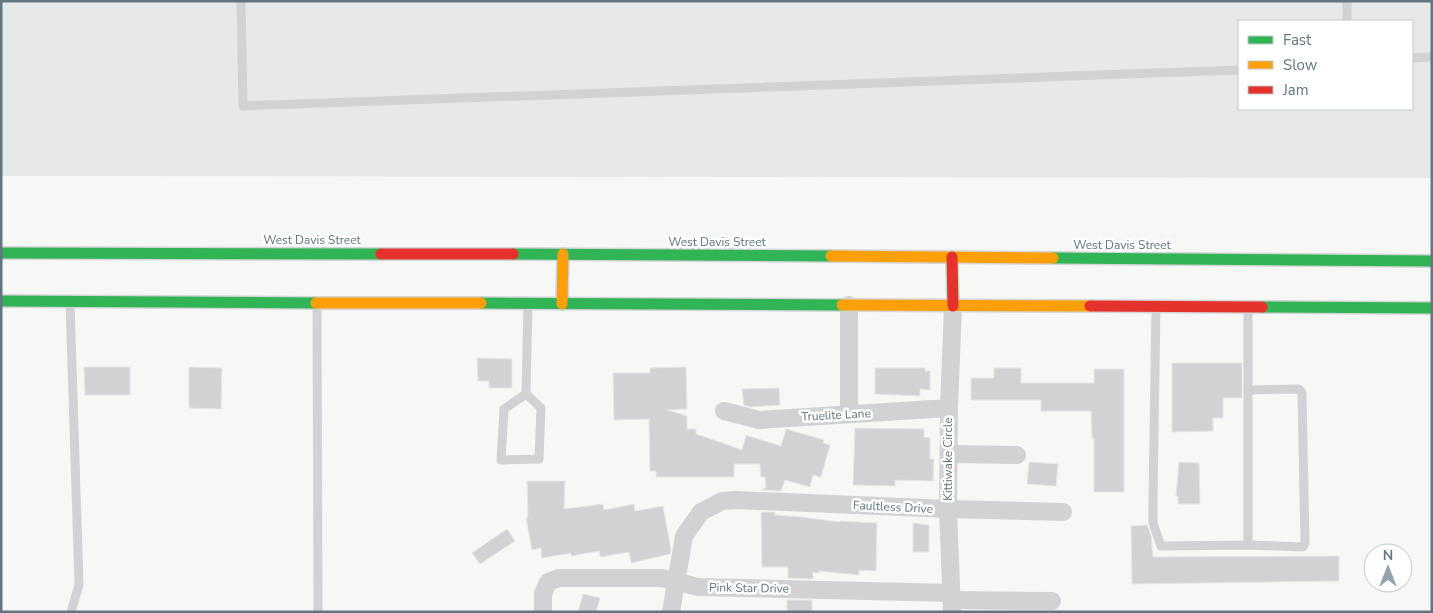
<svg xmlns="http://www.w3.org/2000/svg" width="1433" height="613" viewBox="0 0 1433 613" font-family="'Nunito Sans',sans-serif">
<rect width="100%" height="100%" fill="#f7f7f6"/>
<path fill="#e6e9e8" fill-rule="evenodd" d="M 1,1 L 1432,1 L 1432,178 L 1,176 ZM 1239,21 L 1412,21 L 1412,109 L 1239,109 Z"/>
<g fill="#d0d2d3" stroke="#e6e6e6">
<path d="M 477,358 L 512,359 L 512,388 L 489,388 L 489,381 L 478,381 Z"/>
<path d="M 1172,363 L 1242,363 L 1242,398 L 1223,398 L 1223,418 L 1213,418 L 1213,431 L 1172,432 Z"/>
<path d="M 84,367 L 130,367 L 130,395 L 85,395 Z"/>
<path d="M 189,367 L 222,368 L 221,409 L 189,408 Z"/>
<path d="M 686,367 L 687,409 L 667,410 L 687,416 L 687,429 L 696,429 L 696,434 L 742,450 L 746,435 L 781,446 L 786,429 L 824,440 L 823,443 L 830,445 L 821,477 L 813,475 L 810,487 L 785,480 L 781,491 L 761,490 L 766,488 L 765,477 L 761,477 L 760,464 L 734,464 L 734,477 L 656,477 L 656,471 L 650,471 L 649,419 L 614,420 L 613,373 L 650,373 L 650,368 Z"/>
<path d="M 875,368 L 925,368 L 925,371 L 930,371 L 930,390 L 920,389 L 920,396 L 875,394 Z"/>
<path d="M 994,368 L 1021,368 L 1021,383 L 1094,383 L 1094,369 L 1124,369 L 1124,492 L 1094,492 L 1094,438 L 1092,438 L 1091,411 L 1041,411 L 1041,400 L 971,400 L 971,378 L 994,378 Z"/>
<path d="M 779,388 L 780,405 L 750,407 L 744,405 L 742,389 Z"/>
<path d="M 855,428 L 924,429 L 924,437 L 930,438 L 930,459 L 934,459 L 933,481 L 895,480 L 895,486 L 853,485 Z"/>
<path d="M 1029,462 L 1058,464 L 1056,486 L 1027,484 Z"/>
<path d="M 1179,462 L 1199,463 L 1200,504 L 1178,504 L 1178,496 L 1176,496 Z"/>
<path d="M 527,481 L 565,481 L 564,509 L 603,504 L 604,510 L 634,504 L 635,511 L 663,506 L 671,550 L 670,554 L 631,563 L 629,552 L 600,557 L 599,551 L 571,556 L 571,553 L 542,558 L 541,548 L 532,550 L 526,518 L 528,517 Z"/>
<path d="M 761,512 L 775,512 L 775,515 L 801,517 L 840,522 L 840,521 L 877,523 L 876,571 L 859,570 L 859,575 L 819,571 L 819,573 L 813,572 L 813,579 L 788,578 L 788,567 L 762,567 Z"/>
<path d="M 913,523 L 929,525 L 929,552 L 913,552 Z"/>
<path d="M 1147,525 L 1151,535 L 1153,557 L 1339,556 L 1339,581 L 1132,584 L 1131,526 Z"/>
<path d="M 507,529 L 515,541 L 480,564 L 472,553 Z"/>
<path d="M 583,594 L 600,598 L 596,612 L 578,612 Z"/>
<rect x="787" y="600" width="25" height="12"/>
</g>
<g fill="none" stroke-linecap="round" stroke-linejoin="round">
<defs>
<g id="fast">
<path d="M 1,253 L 381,254"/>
<path d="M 513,254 L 831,256"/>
<path d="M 1053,258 L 1432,261"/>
<path d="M 1,301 L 316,303"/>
<path d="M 481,303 L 842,305"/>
<path d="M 1262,307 L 1432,308"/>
</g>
<g id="slow">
<path d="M 831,256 L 1053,258"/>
<path d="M 316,303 L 481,303"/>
<path d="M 562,304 L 563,254"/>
<path d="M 842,305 L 1090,306"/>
</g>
<g id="jam">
<path d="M 381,254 L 513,254"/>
<path d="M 952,257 L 953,306"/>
<path d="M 1090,306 L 1262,307"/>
</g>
</defs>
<use href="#fast" stroke="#d4d5d6" stroke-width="14"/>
<use href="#slow" stroke="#d4d5d6" stroke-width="14"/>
<use href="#jam" stroke="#d4d5d6" stroke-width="14"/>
<g stroke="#d1d2d3" stroke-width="9">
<path d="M 241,1 L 243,106 L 1239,70"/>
<path d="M 1347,1 L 1347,21"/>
<path d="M 1412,58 L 1432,57"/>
<path d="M 70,302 L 79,585 L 71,612"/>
<path d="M 317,305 L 318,612"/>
<path d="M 1156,307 L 1153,498 L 1153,523 L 1161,546 L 1248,545 L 1303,547 L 1305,543 L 1302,393 L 1299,389 L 1248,390"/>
<path d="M 1248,307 L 1248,545"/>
<path d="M 526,394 L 541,408 L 539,459 L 501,460 L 504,409 L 526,394 L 528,304"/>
</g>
<g stroke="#d1d2d3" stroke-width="18">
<path d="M 849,305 L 849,414"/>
<path d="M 724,411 L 759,420 L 949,408"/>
<path d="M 949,454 L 1017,455"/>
<path d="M 953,600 L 1052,601"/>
<path d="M 543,612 L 543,594 L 548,582 L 559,578 L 662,578 L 698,587 L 951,593"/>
<path d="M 671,612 L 684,536 L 701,512 L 722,501 L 737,500 L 948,509 L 1063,512"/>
<path d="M 952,612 L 948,509 L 949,408 L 953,306"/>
</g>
<use href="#fast" stroke="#30b455" stroke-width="11"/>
<use href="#slow" stroke="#ff9f0a" stroke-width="11"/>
<use href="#jam" stroke="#e5322d" stroke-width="11"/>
</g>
<g text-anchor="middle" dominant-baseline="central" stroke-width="5" stroke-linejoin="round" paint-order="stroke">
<g font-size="12" fill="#617582" stroke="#fff">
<text x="312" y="240">West Davis Street</text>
<text x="717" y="242">West Davis Street</text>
<text x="1122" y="245">West Davis Street</text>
<text transform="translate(836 415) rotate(-3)">Truelite Lane</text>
<text transform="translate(948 459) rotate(-90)">Kittiwake Circle</text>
<text transform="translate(893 507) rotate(3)">Faultless Drive</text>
<text transform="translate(749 588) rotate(1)">Pink Star Drive</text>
</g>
</g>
<rect width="1433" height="613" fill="none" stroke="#617582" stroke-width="5"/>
<rect x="1238" y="20" width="175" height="90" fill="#ffffff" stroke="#c0c8cd"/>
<rect x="1248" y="36" width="25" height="8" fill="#30b455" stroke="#c0c8cd"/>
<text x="1283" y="45" font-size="15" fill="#617582">Fast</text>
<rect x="1248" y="61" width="25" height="8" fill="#ff9f0a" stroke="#c0c8cd"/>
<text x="1283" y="70" font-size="15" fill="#617582">Slow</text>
<rect x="1248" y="86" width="25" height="8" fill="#e5322d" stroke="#c0c8cd"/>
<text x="1283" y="95" font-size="15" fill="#617582">Jam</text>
<g transform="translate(1388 568)"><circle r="24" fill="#ffffff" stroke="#c0c8cd"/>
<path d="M0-4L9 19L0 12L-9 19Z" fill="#96a2ab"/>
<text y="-8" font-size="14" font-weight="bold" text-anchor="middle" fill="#617582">N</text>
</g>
</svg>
